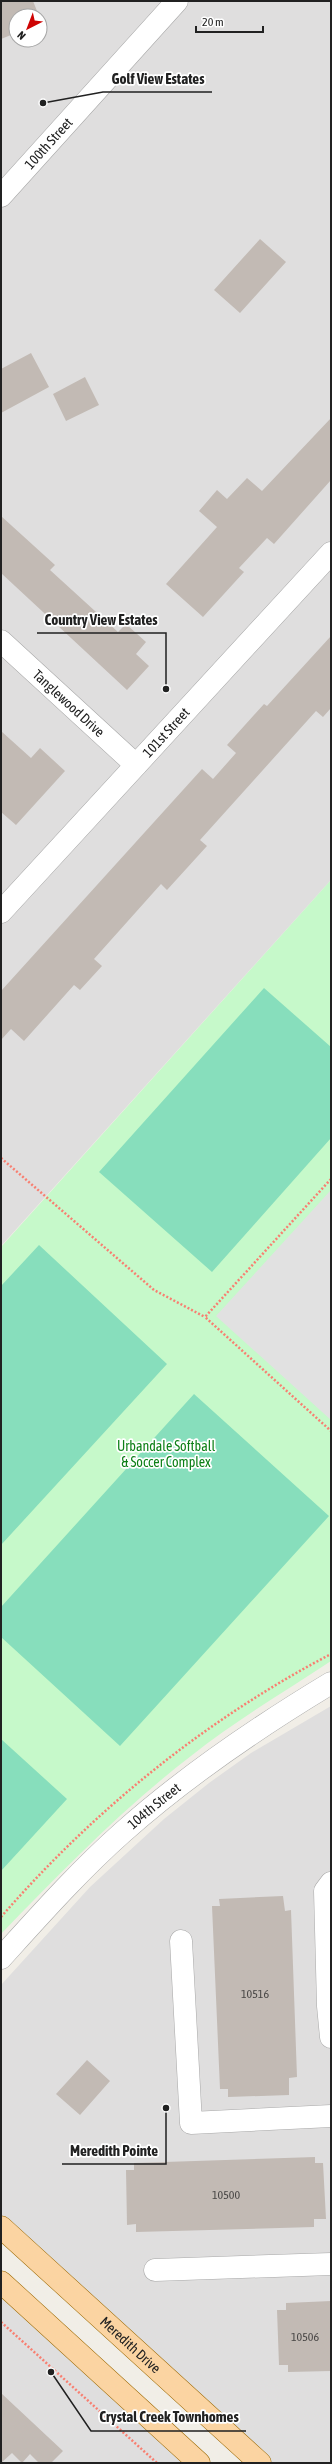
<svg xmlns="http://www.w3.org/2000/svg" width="332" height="2464" viewBox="0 0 332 2464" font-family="'Asap Condensed',sans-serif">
	<rect width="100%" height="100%" fill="#f1eee7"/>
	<path fill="#dfdede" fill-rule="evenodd" d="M1,1H331V880L1,1246ZM16,16H40V40H16Z
		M331,1706V2463H260L1,2231V1985L90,1887L164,1819L209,1783L251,1753Z
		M1,2282L199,2463H1Z"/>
	<path fill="#c6f9ca" d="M331,880V1661C284,1692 235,1721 191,1756C122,1809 61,1872 1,1934V1247Z"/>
	<path fill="#87debc" d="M264,988L331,1047V1138L212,1272L99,1172Z
		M39,1245L167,1364L1,1545V1286Z
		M194,1394L329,1516L120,1746L1,1637V1607Z
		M1,1739L67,1799L1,1871Z"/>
	<path fill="#e1e1e1" d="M331,1190V1420L216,1316Z"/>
	<path fill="#c2bab4" d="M1,1H33L39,16H16V33L1,39Z
		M260,239L286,262L240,313L214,290Z
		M31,353L49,387L1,413V369Z
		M85,377L99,405L66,421L53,394Z
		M331,418V480L274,544L267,538L239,568L244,572L203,617L166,584L217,527L199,511L217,490L227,499L247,478L262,491Z
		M1,516L55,565L50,570L118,632L126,624L146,642L136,654L149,666L127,690L1,573Z
		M331,636V708L323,717L316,711L200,840L207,846L167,890L161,884L94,959L102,966L80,990L74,985L24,1041L11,1029L1,1040V991L202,769L213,779L236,753L227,745L264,704L267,706Z
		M1,731L31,758L40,748L65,771L16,825L1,812Z
		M283,1896L285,1911L291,1910L297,2077L289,2078V2095L228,2097V2089H220L212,1906H220L219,1899Z
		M87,2060L110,2081L80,2115L56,2094Z
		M315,2157V2163H323L326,2219H314V2227L136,2232V2224L127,2225L126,2170H134V2163Z
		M331,2301V2371L288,2372V2365H279L277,2310H286V2303Z
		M1,2393L63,2451L51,2463H39L30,2454L22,2463L12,2453L1,2463Z"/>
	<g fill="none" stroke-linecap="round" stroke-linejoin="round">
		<g stroke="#a8a8a8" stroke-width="23">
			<g id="minor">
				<path id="s1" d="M1,196L177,1"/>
				<path id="s2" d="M1,641L136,765"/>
				<path id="s3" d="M1,912L331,553"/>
				<path d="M331,1883L325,1891L328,2006L331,2037"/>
				<path d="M181,1941L191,2123L331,2116"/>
				<path id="s4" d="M1,1958C40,1915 79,1871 123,1832C187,1775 258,1727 331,1683"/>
				<path d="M155,2270L331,2264"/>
			</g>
		</g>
		<g stroke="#9b6802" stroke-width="23">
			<g id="major">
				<path id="s5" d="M1,2227L260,2463"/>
				<path d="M1,2282L199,2463"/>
			</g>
		</g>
		<path stroke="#f87f71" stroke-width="2.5" stroke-dasharray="2 2" stroke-linecap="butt" d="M1,1158L154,1290L205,1317
			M331,1179L205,1317L331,1431
			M1,1917C94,1810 205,1720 331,1654
			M1,2322L157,2463"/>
		<use href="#minor" stroke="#fff" stroke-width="22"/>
		<use href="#major" stroke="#fbd4a2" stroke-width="22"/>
	</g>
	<g text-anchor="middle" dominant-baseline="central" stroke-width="3.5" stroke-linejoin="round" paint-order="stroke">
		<g font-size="12" fill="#494746">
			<text x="255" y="1994">10516</text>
			<text x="226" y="2195">10500</text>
			<text x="305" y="2337">10506</text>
		</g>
		<g font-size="14" fill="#212121" stroke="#fff">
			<text stroke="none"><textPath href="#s1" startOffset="71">100th Street</textPath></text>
			<text stroke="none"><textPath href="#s2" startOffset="92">Tanglewood Drive</textPath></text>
			<text stroke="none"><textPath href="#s3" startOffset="244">101st Street</textPath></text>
			<text stroke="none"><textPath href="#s4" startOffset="216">104th Street</textPath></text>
			<text stroke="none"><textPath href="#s5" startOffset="175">Meredith Drive</textPath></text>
		</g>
		<g font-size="14" fill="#0d8017" stroke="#fff">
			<text x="166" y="1446">Urbandale Softball<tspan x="166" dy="16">&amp; Soccer Complex</tspan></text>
		</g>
	</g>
	<path fill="none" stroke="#212121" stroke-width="1.5" d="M43 103L103 92H212M166 689L166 633H37M166 2108L166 2164H62M51 2372L91 2431H246"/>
	<g fill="#212121" stroke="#fff" stroke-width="1.5">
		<circle cx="43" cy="103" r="4"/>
		<circle cx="166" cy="689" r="4"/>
		<circle cx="166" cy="2108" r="4"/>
		<circle cx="51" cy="2372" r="4"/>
	</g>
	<g font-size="15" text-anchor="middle" font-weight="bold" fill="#212121" stroke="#fff" stroke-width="3.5" stroke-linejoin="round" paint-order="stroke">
		<text x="158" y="84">Golf View Estates</text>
		<text x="101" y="625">Country View Estates</text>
		<text x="114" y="2156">Meredith Pointe</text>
		<text x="169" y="2422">Crystal Creek Townhomes</text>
	</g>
	<rect width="332" height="2464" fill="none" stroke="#212121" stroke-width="4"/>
	<g transform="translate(28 28) rotate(222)"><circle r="19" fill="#ffffff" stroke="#a6a6a6"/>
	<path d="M0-3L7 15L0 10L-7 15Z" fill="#ce0303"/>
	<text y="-6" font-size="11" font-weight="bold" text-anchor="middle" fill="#212121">N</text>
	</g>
	<path d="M196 26v6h67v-6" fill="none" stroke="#212121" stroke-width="2"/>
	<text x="202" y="26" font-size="12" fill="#212121" stroke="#ffffff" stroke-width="3" paint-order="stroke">20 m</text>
</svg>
